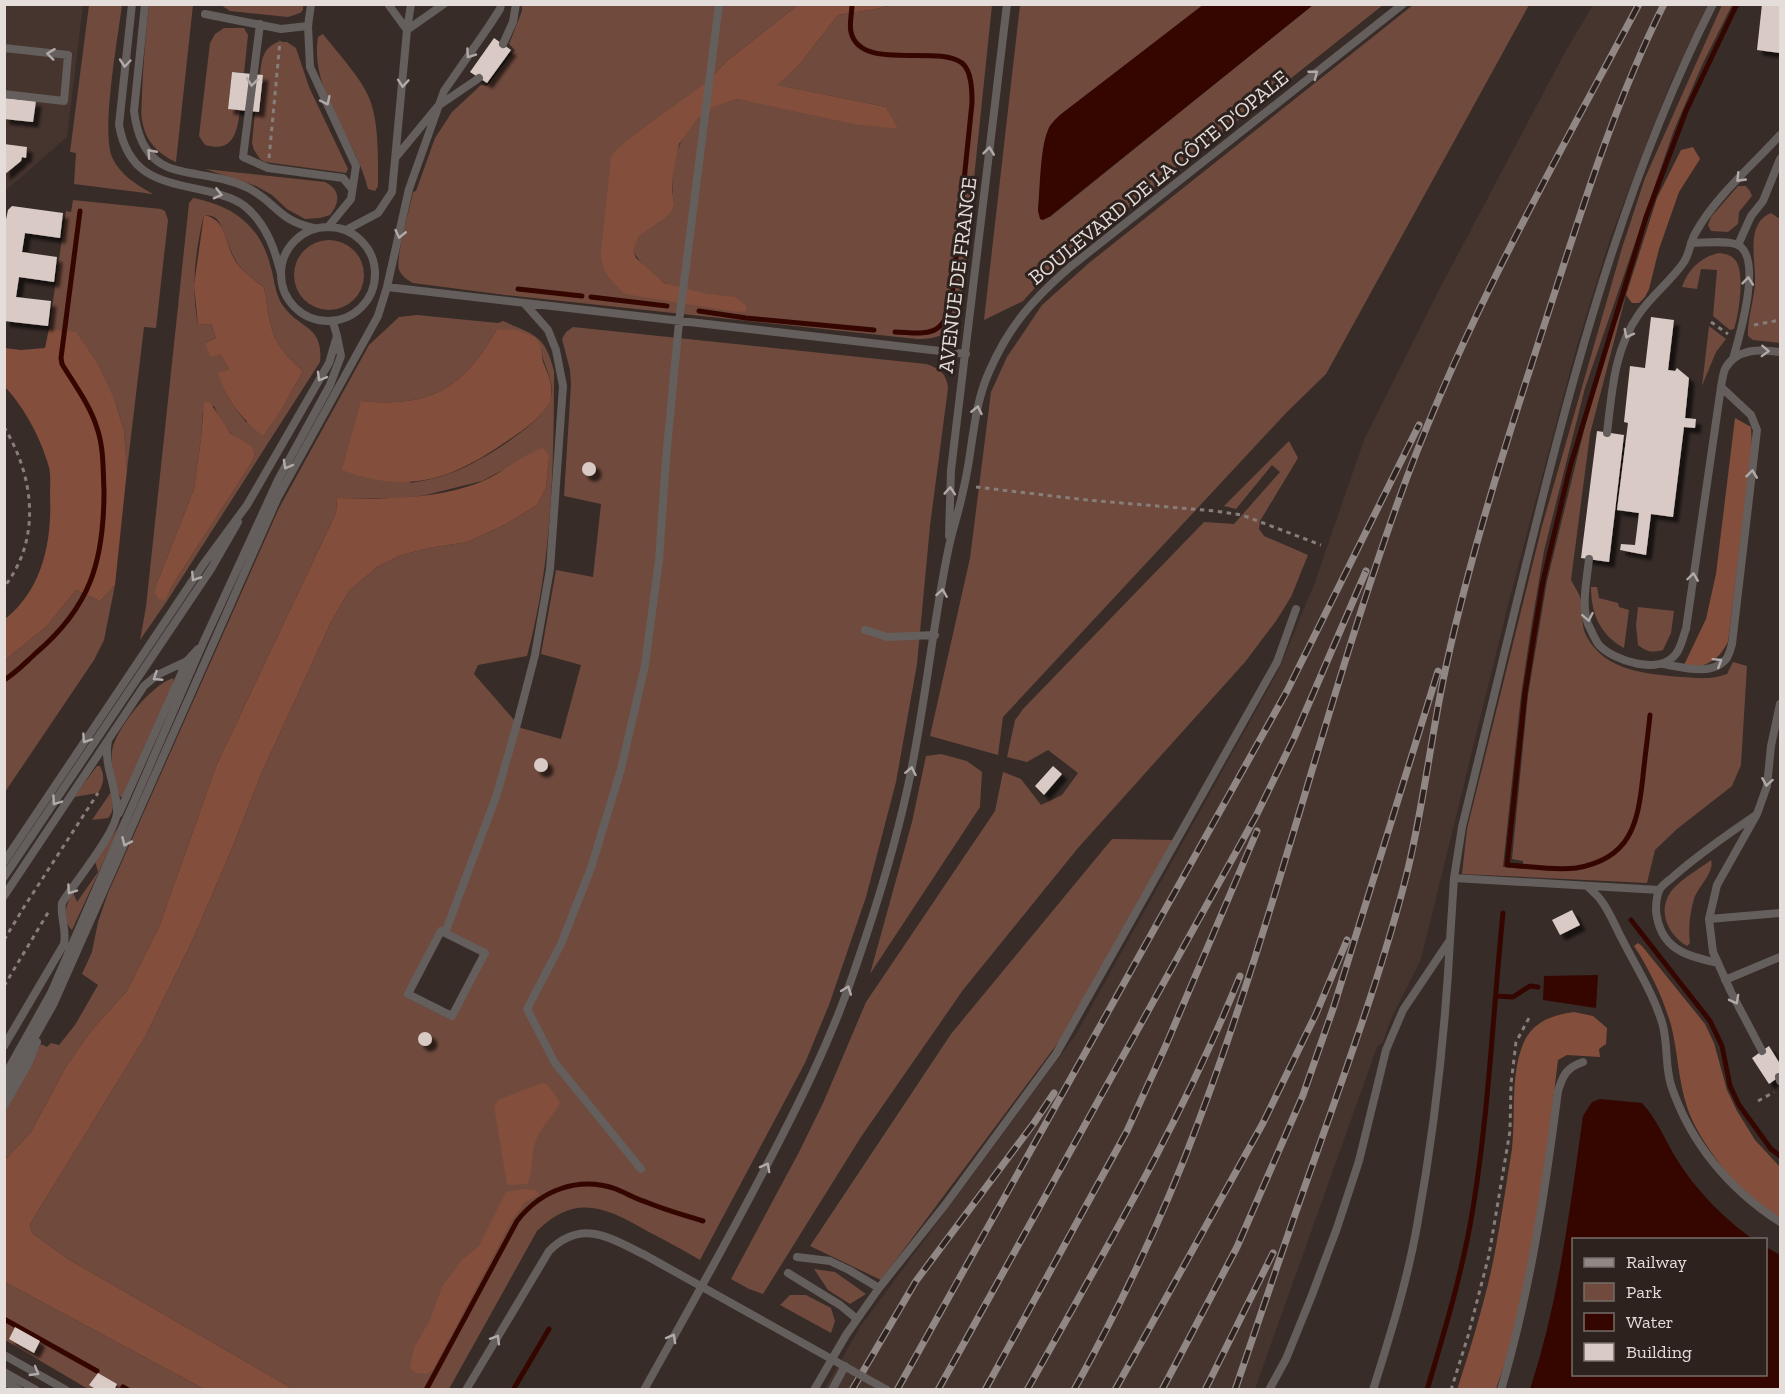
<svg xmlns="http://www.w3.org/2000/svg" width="1785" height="1394" viewBox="0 0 1785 1394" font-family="'Zilla Slab',serif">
	<defs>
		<filter id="shadow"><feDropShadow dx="5.5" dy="5.5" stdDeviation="1.5" flood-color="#0009"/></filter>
	</defs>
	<rect width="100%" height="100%" fill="#372c28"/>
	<path fill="#46342e" d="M5,5H83L67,137L5,191Z
		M1593,5H1709L1671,82L1653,127L1610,239L1576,349L1509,601L1421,959L1390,1021L1383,1042L1377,1047L1255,1389L824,1390L860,1327L1075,1036L1278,671L1315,582L1364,440L1439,290L1564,54Z"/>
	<path fill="#704a3d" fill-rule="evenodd" d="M89,5H122C118,37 101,130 112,157C120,175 137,185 153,194L74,184L76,153L70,152Z
		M149,5H193L176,162C160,155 147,143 143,125C140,115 142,103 142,93C143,63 146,34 149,5Z
		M221,5H303V10L300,13L288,17L230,11Z
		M522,5H798L728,60L707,82L612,281L735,297C715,294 683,292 665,283C653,278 638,261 632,249L639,236L674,204C668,166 678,126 714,106C721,103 730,101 737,99L897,129L886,107L776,85L800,64L838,15L876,9L892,5H992L960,313C953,334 938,339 917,339L505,295L413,283C407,280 402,276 399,270C395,258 410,208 413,192L416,191L435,138L452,112L481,85L487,86L515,50L509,44L522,11Z
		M1020,5H1204L1060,115L1048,131L1042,163L1038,211L1050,217L1313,5H1383L1054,267L1023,301L984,320Z
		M1413,5H1529L1326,374L1287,412L1003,717L998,755L930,736L970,558L991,392L1007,357L1042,305L1089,263Z
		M1722,5H1732L1703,63L1674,130L1585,388L1544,551L1532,622L1521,695L1503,867L1523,869V861L1512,859L1528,695L1547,581L1587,418L1610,341L1626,295L1590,434L1571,580C1574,586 1580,594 1581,601C1584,614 1580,625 1587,637C1605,671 1647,674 1681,677C1699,678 1710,680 1727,674L1733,662L1747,666L1741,765L1732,786L1677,829L1655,850L1647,883L1462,874L1467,829L1542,526L1622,248L1645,178Z
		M224,28H244L248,35L244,73L232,72L228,108L240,110C237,132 234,153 205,145L199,136L210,43L215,34Z
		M323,34C337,52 365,82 371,103C379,126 378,162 378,186L375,191L368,189C356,138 309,92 318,37Z
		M278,42H287L296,48L309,87L348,169L346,173L265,162L260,159L254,150L252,143L255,112H260L263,75H260C262,59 262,49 278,42Z
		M205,169L325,182C341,190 340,202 330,215L320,218L305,219L287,209L272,195L256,186Z
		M1738,186H1746L1750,191L1752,196L1739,212L1738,224L1728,232L1711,231L1708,225L1711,217Z
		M193,198C234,206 261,226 271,268C275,281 275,296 284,307C300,329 324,326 320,362L167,601L140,640L146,607L189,203ZM204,215C207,216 211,215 214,217C224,222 229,253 238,264C245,274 254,280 264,287C272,330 268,340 303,371L284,405L273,418L246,422C234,407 223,392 219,373L229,369L220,354L205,343L216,338L211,324L198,325C191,288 195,251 204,215ZM214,406C218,416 223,427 232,434C240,441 250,444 255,453L252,462L172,586L166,600L157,583L194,489L201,438L203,411Z
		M73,200L161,209L165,211L168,220L156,328L144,327L127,470L124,431L115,401L76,333L49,329L66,211L71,212Z
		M1771,213L1780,219V343L1753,340L1748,336V330C1749,314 1754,299 1755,283C1756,261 1745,223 1771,213Z
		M294 275a35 35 0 1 1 70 0a35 35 0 1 1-70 0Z
		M1719,253C1726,254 1732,255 1736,261C1745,274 1739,314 1734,329L1730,330L1713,316L1717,270L1701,269L1697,289L1682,287C1688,269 1701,257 1719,253Z
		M417,315L498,323L503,321C535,335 545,335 554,371C554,466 552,564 527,656L478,665L474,674L521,728L561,739L581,665L541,654L556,570L593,577L601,504L564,496L571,384L570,370L562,339L566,332L573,327L926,364C939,368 947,374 948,388L930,526L917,664L896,782L866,897L829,1005L805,1063L700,1260C683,1250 665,1240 647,1231C606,1207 575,1193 537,1231L449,1389H293L68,1259L32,1233L30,1224L145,1037L193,939L233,846L261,774L331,622L349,591L377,567L401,555L429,548L467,542L506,524L537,505L546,488L549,457L505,469L482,481L426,495L406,498H337L336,513L217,764L159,927L127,991L91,1031L67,1065L31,1132L5,1160V1111L41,1044L47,1047L51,1043L59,1045L75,1025L98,985L82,974L92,952L98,922L108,893L279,508L369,345L399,317ZM497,329L541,349C543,366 555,381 551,398C545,423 479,462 456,471C442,477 427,480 411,483L361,401C430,408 463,389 497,329ZM440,931L484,953L452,1016L408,994Z
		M1709,326L1726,339L1716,352L1702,386Z
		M1289,441L1298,458L1260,521L1259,529L1264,536L1308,555L1291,597L1276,621L1245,662L1078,848L963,990L861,1137L763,1294L749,1289L731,1279L799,1152L824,1101L866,1002L995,811L1003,772L1021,779L1041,805L1062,795L1078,773L1048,750L1027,762L1007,757L1015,720L1023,709L1204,522L1234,524L1280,472L1272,465L1236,509L1224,506Z
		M115,585L104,640L94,660L5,792V660L47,626L76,590L100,601Z
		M1591,587H1597L1599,598L1618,603L1619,607L1629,610L1624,648C1600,635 1591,613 1591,587Z
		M1638,607L1674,611L1671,633L1663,650C1652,653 1647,652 1638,645L1636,625Z
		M173,678L174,682L123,796L120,797C116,784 110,765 112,751C116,728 151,685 173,678Z
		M941,754L967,761L982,772L980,807L870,974L912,822L926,756Z
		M97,766H100C105,775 104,784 98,793L74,797Z
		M137,787V789L72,930C61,919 66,904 73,892L77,902L98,872L95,861L117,829Z
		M111,792C113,801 115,811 108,818L92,820Z
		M1112,839L1174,840L1060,1040L881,1280L810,1246L951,1034Z
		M1711,860C1715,872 1698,887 1694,899C1690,913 1688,928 1690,943L1687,946C1667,934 1656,909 1673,889C1683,878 1699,869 1711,860Z
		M814,1269L835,1272L866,1294L850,1304L828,1290Z
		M5,1282L204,1389H88L5,1340Z
		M790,1295H806L831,1308L835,1321L831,1333L780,1305Z"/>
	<path fill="#844e3c" d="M798,5H892L876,9L838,15L800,64L777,85L886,107L898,129L854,124L737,99L715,106L697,119L679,144L673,173L672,189L674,204L670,214L639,236L633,250L636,258L664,283L703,293L735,297L746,305V311L737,312L625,294C611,280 602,273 601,253L611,157L617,149L637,133L707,82L728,60Z
		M1693,147L1700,159L1679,192L1659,249L1649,289L1645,297L1639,303H1632L1626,295L1657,198L1681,150Z
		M204,215C228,220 224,243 236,262C243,272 253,279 264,287C272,330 268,340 303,371L284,405L263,436C241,418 226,400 218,373L229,369L220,354L211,357L205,343L216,338L211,324L198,325L194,285Z
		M49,329L76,332L97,363L115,401L124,431L127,470L115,585L100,601L76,590L47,626L5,660V619C43,589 52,541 50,495C50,486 51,476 49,467C41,439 25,408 5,387V348L21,350L45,348Z
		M497,329L517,330L535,337C537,340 540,345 541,349C542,353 542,358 543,362C548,374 553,384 551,398C549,411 524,430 513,437C455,478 412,496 342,470L361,401C430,408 463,389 497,329Z
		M209,401L230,433L251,446L255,453L252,462L172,586L166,600L159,599L155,594L157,583L194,489L201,438L204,403Z
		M1735,418L1751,427L1752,449L1728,642C1718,660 1712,663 1691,669L1684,665L1706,619L1716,574Z
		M543,448L549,457L546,488L537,505L506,524L467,542L429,548L401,555L377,567L349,591L331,622L261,774L233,846L193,939L145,1037L30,1224L32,1233L68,1259L293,1389H204L5,1282V1160L31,1132L67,1065L91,1031L127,991L159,927L217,764L336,513L337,498C385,499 437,500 483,481C504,472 521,455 543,448Z
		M1638,943L1642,946L1705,1024L1714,1043L1727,1090L1737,1111L1755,1140L1780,1167V1218C1769,1210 1756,1203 1747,1194C1725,1174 1696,1135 1687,1107C1678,1080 1678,1052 1671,1025C1663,998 1650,970 1634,946Z
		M1574,1012L1593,1016L1607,1028L1606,1044L1599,1049L1600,1057L1567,1055L1558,1060L1541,1200L1516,1330L1496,1389L1457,1390C1471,1346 1485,1302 1494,1257C1501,1221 1506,1185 1512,1149C1516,1115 1510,1077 1523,1044C1532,1022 1552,1015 1574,1012Z
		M541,1083L547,1084L560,1102C553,1118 538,1128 534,1147C531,1159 533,1174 527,1184L512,1185L507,1184L494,1106L498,1100Z
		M522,1189L536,1190L539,1195L525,1202L512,1220L433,1370L427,1374L416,1373L410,1368L414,1348L430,1320L442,1287L462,1260L479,1246L506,1192Z"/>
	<path fill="#350600" d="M1204,4L1313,5L1049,217L1043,220L1040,219L1038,211C1040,190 1040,148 1048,130C1050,124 1055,120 1060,115Z
		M1598,975L1596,1008L1543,1000L1544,976Z
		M1600,1099L1642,1103C1657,1119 1665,1140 1676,1158C1695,1189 1724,1219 1753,1239L1574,1240V1374H1766V1247L1780,1255V1389H1530C1559,1301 1570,1208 1583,1116L1592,1102Z"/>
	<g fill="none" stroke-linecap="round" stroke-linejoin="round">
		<path stroke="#350600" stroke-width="5" d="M852,4C852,13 849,24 851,32C860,72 937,44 962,63C972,71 972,92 972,103L951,306C941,339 923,333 895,332
			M518,289L582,296
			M591,297L667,306
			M699,311L746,318L874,330
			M4,680C16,673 26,662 36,653C90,607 104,562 104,491C103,471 104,448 97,428C90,405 74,384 62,364L61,358L80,211
			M1650,715C1648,735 1645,756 1643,776C1638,823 1631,859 1576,868C1554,871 1529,866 1507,865L1525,693L1534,635L1543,581L1570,467L1646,217L1686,111L1737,4
			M1631,920L1710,1021L1722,1046L1730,1086L1739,1105L1771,1149L1780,1156
			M1496,996L1513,997L1530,986L1538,987
			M4,1319L97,1371
			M123,1387L128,1390
			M426,1390L517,1221C541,1190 578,1176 616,1189C626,1193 636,1199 646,1202C665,1210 684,1215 703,1221
			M513,1390L549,1329
			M1427,1390C1445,1330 1463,1270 1473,1208C1489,1110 1493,1011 1503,913"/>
	</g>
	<path fill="#d9cac5" filter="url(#shadow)" d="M1762,4H1780V53L1757,50Z
		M494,38L511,50L487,83L470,72Z
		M232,72L263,75L259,112L228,109Z
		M4,98L36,101L33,122L4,119Z
		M4,144L27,147L26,158L22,157L21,161L4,175Z
		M12,206L63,213L60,238L25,233L22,252L57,257L54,282L19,277L16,297L51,301L48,326L4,321V229L8,210Z
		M1651,317L1674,320L1668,370L1675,371L1677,368L1689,378L1685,418L1696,419L1695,428L1684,427L1673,517L1651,514L1646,555L1620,550L1621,544L1635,545L1639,513L1617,510L1628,423L1624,422L1630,366L1645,368Z
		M1597,431L1624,435L1609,562L1581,558Z
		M582 469a7 7 0 1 1 14 0a7 7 0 1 1-14 0Z
		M534 765a7 7 0 1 1 14 0a7 7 0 1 1-14 0Z
		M1053,766L1062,774L1044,795L1035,786Z
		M1572,910L1580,925L1560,935L1552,920Z
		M418 1039a7 7 0 1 1 14 0a7 7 0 1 1-14 0Z
		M1769,1046L1780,1064V1076L1769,1084L1752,1058Z
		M15,1327L40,1341L34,1353L9,1339Z
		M98,1373L117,1384L114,1390H97L89,1385Z"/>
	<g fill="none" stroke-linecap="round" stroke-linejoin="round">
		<path stroke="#877e7a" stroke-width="3" stroke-dasharray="4.5 4.5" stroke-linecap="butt" d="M269,158L280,41
			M1711,322L1728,334
			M1754,325L1780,320
			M4,427C34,476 42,539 4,587
			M976,487L1087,500L1215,511L1242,515L1321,545
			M4,940L24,907L98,793
			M4,986L49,911
			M1758,1101L1774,1092
			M1451,1390L1468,1336L1489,1255L1510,1131L1511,1084L1516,1042L1529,1018"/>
		<path stroke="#645e5c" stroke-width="8" d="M132,4L119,125C129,180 164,181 211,192C224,196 238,199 248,209C267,226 275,250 281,274
			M145,4L134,111C144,190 197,163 248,188C275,201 278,221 314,228
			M311,4L308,26L310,67L356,166L351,199L328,227
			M388,4L407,30
			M205,14L281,29L308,26
			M260,24L243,157L268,168L343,178L352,189
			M407,30L444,4
			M503,44L513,22L516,4
			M4,48L68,55L64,101L4,94
			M396,157L438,106L479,78
			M281 274a47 47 0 1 1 94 0a47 47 0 1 1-94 0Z
			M346,230L378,213L392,192L407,30L411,4
			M1691,243C1703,243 1728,240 1738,245C1763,258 1739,338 1733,359
			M1738,245L1751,216L1763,201L1780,159
			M387,287L966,354
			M1607,433C1612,392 1614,349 1639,314C1652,295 1671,281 1684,262C1690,253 1690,241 1696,232C1716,196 1753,165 1780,135
			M949,536L951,470L1007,4
			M1589,559C1587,579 1581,605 1588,624C1591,630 1595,640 1599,645C1614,661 1659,675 1675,655C1681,649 1683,636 1686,629L1721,387C1722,381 1723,374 1725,369C1736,348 1761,349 1780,352
			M865,630L887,637L935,635
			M1663,664C1682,667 1712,677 1727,658C1729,654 1731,648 1732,644L1757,430L1751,415L1721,387
			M119,813L187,661
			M4,862L205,562L247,505L329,363L337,336L333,322
			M4,877L211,569L238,522
			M1454,878L1659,890
			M1587,886C1591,890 1596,894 1600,899C1609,910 1615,926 1622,939C1636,967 1655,996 1663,1026C1668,1046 1665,1066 1671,1085C1690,1143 1730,1190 1780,1222
			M4,896L144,686L157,675L187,661L198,649
			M1709,919L1780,913
			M441,931L485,953L452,1016L408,994Z
			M445,933L496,797L517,724L535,655L550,569L563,386L556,350L548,330L525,304
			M1450,940L1454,878L1462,827C1481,749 1500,671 1519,593C1568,392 1619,190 1713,4
			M1718,963C1686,956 1660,949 1656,911C1656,905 1656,895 1660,889C1663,884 1670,880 1674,876C1699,854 1728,834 1756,815
			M1725,980L1780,957
			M4,1046L64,944C67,930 60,917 62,903C74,883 118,831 117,811C117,787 103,765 108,741
			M1762,1051L1731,992L1713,952L1709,919L1717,885L1757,814L1767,786L1771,746L1780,704
			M4,1077L51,993L203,643L278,480L330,385L341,356L337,336
			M1779,1077L1780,1081
			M4,1092L54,1003L278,497L378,316L387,287L409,189L444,91L489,26L500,9L501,4
			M4,1106L28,1064L37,1042
			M641,1169L555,1063L527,1009L561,944L591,868L621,769L645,665L659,560L666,459L679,322L719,4
			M797,1257L830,1261L849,1270L879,1288L846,1335L814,1390
			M788,1273L840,1305L857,1319
			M879,1288L945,1205L1056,1054L1277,662L1296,609
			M4,1355L66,1390
			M4,1372L36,1390
			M4,1381L19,1390
			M466,1390L549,1251C582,1218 610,1238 645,1255
			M644,1390C683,1320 722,1251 759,1180C796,1110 832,1039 857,963C877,905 895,846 908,786C925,708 932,629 948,551C952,531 959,511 963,491C973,452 972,410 989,372C1009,326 1033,299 1070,267L1403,4
			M832,1390L845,1366
			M1269,1390L1286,1359L1312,1295L1337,1228L1359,1161L1386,1050L1403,1010L1450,940C1445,1035 1434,1132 1417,1226C1407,1282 1390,1336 1373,1390
			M1501,1390C1530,1292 1545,1192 1558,1091C1563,1075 1566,1068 1583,1062"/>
		<g stroke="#918885" stroke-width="7">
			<path id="rail" d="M852,1390L916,1281L1034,1123L1054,1093
				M897,1390L1287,691L1419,425
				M938,1390L1256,816L1294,738L1366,571
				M985,1390L1127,1131L1166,1045L1257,831
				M1027,1390C1103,1254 1182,1120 1240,976
				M1074,1390C1122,1303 1164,1215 1198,1123C1275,919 1325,705 1399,499C1461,326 1553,166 1639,4
				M1115,1390L1263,1123L1316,1014L1347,940
				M1162,1390L1237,1247L1303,1095L1334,1006L1438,671
				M1205,1390L1273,1253
				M1235,1390C1262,1311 1288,1233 1316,1155C1348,1063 1382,971 1406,877C1424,806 1431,733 1447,662C1474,539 1514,418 1553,298C1585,199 1617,98 1664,4"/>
		</g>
		<use href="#rail" stroke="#2d221e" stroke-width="4.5" stroke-dasharray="14" stroke-linecap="butt"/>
		<path stroke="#645e5c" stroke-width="8" d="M645,1255L887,1390"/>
	</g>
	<defs><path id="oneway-chevron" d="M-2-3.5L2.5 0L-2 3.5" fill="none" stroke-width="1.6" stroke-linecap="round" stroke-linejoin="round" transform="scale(1.5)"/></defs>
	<g stroke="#b1aaa8">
		<use href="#oneway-chevron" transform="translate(51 54) rotate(-173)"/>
		<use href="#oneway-chevron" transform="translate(470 54) rotate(125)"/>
		<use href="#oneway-chevron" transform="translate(125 63) rotate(95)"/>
		<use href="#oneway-chevron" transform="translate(1314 74) rotate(-38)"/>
		<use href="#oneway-chevron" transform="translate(252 82) rotate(97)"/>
		<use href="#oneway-chevron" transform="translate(403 83) rotate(94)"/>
		<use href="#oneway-chevron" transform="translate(326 101) rotate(65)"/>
		<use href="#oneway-chevron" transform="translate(989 151) rotate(-83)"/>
		<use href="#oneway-chevron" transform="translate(151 153) rotate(-132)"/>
		<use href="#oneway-chevron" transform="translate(1740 178) rotate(134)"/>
		<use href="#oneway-chevron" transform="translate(218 194) rotate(14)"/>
		<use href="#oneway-chevron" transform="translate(400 234) rotate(103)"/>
		<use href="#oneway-chevron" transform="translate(1748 281) rotate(-84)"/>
		<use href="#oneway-chevron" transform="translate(1628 334) rotate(117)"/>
		<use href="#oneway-chevron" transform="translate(1765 351) rotate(2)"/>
		<use href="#oneway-chevron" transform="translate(321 377) rotate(120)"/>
		<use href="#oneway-chevron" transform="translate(977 410) rotate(-78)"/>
		<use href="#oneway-chevron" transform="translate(287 465) rotate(119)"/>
		<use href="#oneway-chevron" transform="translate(1752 474) rotate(-83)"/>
		<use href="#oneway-chevron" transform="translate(950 491) rotate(-86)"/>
		<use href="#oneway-chevron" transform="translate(195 577) rotate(123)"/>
		<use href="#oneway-chevron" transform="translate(1693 577) rotate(-82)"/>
		<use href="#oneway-chevron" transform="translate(942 593) rotate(-81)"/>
		<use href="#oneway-chevron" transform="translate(1588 617) rotate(79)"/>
		<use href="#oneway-chevron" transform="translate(1718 662) rotate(-32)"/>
		<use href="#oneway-chevron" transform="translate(157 677) rotate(147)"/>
		<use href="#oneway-chevron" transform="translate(86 739) rotate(124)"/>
		<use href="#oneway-chevron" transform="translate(911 771) rotate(-79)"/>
		<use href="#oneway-chevron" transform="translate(1767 782) rotate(100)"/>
		<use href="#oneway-chevron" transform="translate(56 801) rotate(125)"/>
		<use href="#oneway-chevron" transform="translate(126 842) rotate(114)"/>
		<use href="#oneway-chevron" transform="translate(71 890) rotate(125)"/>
		<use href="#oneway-chevron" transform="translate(847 990) rotate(-70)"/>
		<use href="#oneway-chevron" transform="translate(1735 1000) rotate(62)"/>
		<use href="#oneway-chevron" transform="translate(766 1167) rotate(-62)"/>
		<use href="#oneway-chevron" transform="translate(672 1338) rotate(-61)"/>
		<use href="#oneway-chevron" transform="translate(496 1339) rotate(-59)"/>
		<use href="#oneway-chevron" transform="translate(35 1372) rotate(30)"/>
	</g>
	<g text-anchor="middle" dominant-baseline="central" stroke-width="6" stroke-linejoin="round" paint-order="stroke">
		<g font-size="21" fill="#e4ddda" stroke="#2d221e">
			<text transform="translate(1158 177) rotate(-39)">BOULEVARD DE LA CÔTE D'OPALE</text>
			<text transform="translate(957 275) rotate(-83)">AVENUE DE FRANCE</text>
		</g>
	</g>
	<rect width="1785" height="1394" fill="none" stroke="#e4ddda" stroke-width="12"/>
	<rect x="1572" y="1238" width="195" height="138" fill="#2d221e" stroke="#766d69" stroke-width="1.5"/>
	<rect x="1584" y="1258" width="30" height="9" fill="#918885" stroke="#766d69" stroke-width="1.5"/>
	<text x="1626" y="1268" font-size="18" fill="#e4ddda">Railway</text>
	<rect x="1584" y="1283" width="30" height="18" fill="#704a3d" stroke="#766d69" stroke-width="1.5"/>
	<text x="1626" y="1298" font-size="18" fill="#e4ddda">Park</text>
	<rect x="1584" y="1313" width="30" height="18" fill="#350600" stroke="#766d69" stroke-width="1.5"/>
	<text x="1626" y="1328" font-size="18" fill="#e4ddda">Water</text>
	<rect x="1584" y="1343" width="30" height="18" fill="#d9cac5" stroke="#766d69" stroke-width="1.5"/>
	<text x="1626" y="1358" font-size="18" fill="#e4ddda">Building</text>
</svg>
